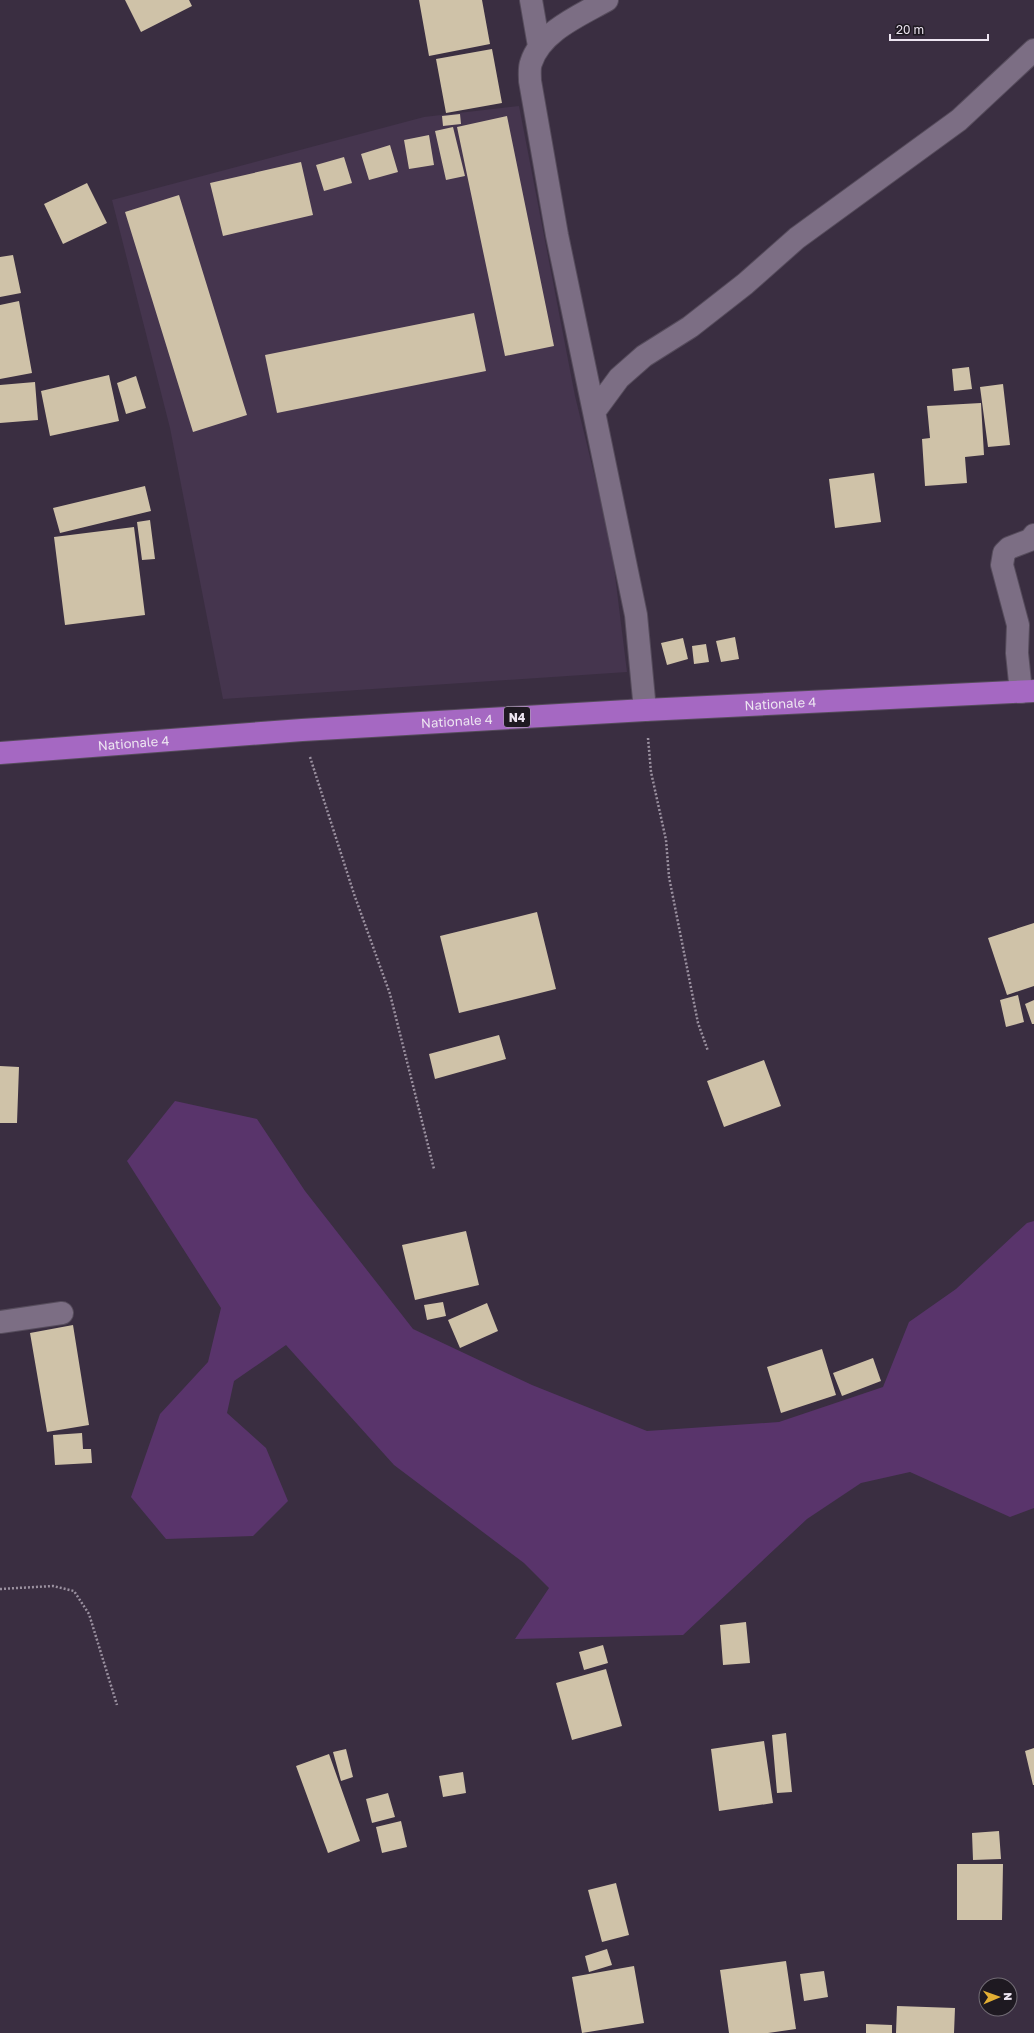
<svg xmlns="http://www.w3.org/2000/svg" width="1034" height="2033" viewBox="0 0 1034 2033" font-family="'Golos Text',sans-serif">
	<rect width="100%" height="100%" fill="#3a2e41"/>
	<path fill="#45354e" d="M519,106L575,396L611,543L627,672L223,699L170,428L112,200L424,117Z"/>
	<path fill="#59346b" d="M175,1101L257,1119L305,1191L413,1329L532,1385L647,1431L779,1422L883,1387L909,1322L956,1289L1027,1223L1034,1221V1508L1010,1517L910,1472L861,1483L807,1519L683,1635L515,1639L549,1588L524,1563L394,1465L286,1345L234,1381L227,1413L266,1448L288,1501L253,1536L166,1539L131,1497L160,1414L208,1362L221,1308L127,1161Z"/>
	<path fill="#cfc2a8" d="M125,0H189L192,6L141,32Z
		M419,0H482L490,44L429,56Z
		M492,49L502,103L446,113L436,59Z
		M460,114L461,124L443,126L442,116Z
		M507,116L554,346L505,356L457,127Z
		M453,127L465,176L446,180L435,131Z
		M429,135L434,165L409,169L404,140Z
		M390,145L398,172L369,180L361,154Z
		M344,157L352,183L324,191L316,165Z
		M301,162L313,215L223,236L210,183Z
		M87,183L107,223L63,244L44,204Z
		M179,195L247,415L193,432L125,212Z
		M13,255L21,293L0,297V257Z
		M19,301L32,373L0,379V305Z
		M474,313L486,371L277,413L265,355Z
		M969,367L972,389L954,391L952,369Z
		M109,375L119,421L50,436L41,391Z
		M136,376L146,408L126,414L117,383Z
		M35,382L38,420L0,423V385Z
		M1003,384L1010,445L988,447L980,387Z
		M981,403L984,455L965,457L967,483L925,486L922,439L930,438L927,406Z
		M874,473L881,522L835,528L829,479Z
		M145,486L151,511L60,533L53,508Z
		M150,520L155,559L142,560L137,522Z
		M134,527L145,615L65,625L54,537Z
		M735,637L739,659L721,662L716,641Z
		M683,638L688,659L667,665L661,643Z
		M706,644L709,662L694,664L692,646Z
		M537,912L556,989L459,1013L440,936Z
		M1034,923V986L1007,995L988,938Z
		M1018,995L1024,1022L1006,1027L1000,1000Z
		M1034,1000V1024H1032L1025,1004Z
		M499,1035L506,1059L435,1079L429,1054Z
		M764,1060L781,1106L724,1127L707,1081Z
		M0,1066L19,1067L17,1123H0Z
		M466,1231L479,1285L415,1300L402,1245Z
		M443,1302L446,1316L427,1320L424,1305Z
		M487,1303L498,1331L460,1348L448,1320Z
		M73,1325L89,1425L47,1432L30,1333Z
		M822,1349L836,1395L781,1413L767,1367Z
		M873,1358L881,1381L842,1396L833,1373Z
		M82,1433L83,1449H91L92,1463L55,1465L53,1435Z
		M746,1622L750,1663L723,1665L720,1625Z
		M603,1645L608,1663L584,1670L579,1652Z
		M606,1669L622,1726L572,1740L556,1683Z
		M786,1733L792,1792L777,1793L772,1735Z
		M764,1741L773,1803L719,1811L711,1749Z
		M1034,1748V1785H1033L1025,1751Z
		M346,1749L353,1777L341,1781L333,1752Z
		M329,1754L360,1841L328,1853L296,1766Z
		M463,1772L466,1793L443,1797L439,1776Z
		M388,1793L395,1817L372,1823L366,1799Z
		M401,1821L407,1847L382,1853L376,1827Z
		M999,1831L1001,1859L973,1860L972,1833Z
		M957,1864H1003L1002,1920H957Z
		M616,1883L629,1935L602,1942L588,1890Z
		M607,1949L612,1965L589,1972L585,1956Z
		M786,1961L796,2029L768,2033H729L720,1970Z
		M634,1966L644,2023L582,2033L572,1977Z
		M824,1971L828,1997L804,2001L800,1974Z
		M897,2006L955,2008L954,2033H896Z
		M866,2024L892,2025V2033H866Z"/>
	<g fill="none" stroke-linecap="round" stroke-linejoin="round">
		<g stroke="#564c5c" stroke-width="24">
			<path id="minor" d="M531,0L539,46
				M594,412L557,235L530,81C530,76 529,68 531,63C541,31 581,15 607,0
				M1021,692L1017,653L1018,625L1002,565L1004,553L1009,548L1030,540L1034,535
				M645,710L636,615L594,412L619,378L644,356L690,327L745,284L797,238L959,120L1034,50
				M0,1322L62,1313"/>
		</g>
		<g stroke="#564c5c" stroke-width="24">
			<g id="trunk">
				<path id="s1" d="M0,753L302,730L645,710L1034,691"/>
			</g>
		</g>
		<path stroke="#9b91a0" stroke-width="2.5" stroke-dasharray="2 2" stroke-linecap="butt" d="M648,738L651,772L666,840L669,877L698,1023L708,1051
			M310,757L354,894L390,994L434,1169
			M0,1589L53,1586L74,1591L89,1614L117,1705"/>
		<use href="#minor" stroke="#7c6e84" stroke-width="22"/>
		<use href="#trunk" stroke="#a568c2" stroke-width="22"/>
	</g>
	<g text-anchor="middle" dominant-baseline="central" stroke-width="4" stroke-linejoin="round" paint-order="stroke">
		<rect fill="#1e1921" stroke="#afa8b3" stroke-width="1" x="504" y="707" width="26" height="20" rx="3"/>
		<g font-size="12" font-weight="bold" fill="#ede5f1">
			<text x="517" y="717">N4</text>
		</g>
		<g font-size="13" fill="#ede5f1" stroke="#1e1921">
			<text stroke="none"><textPath href="#s1" startOffset="782">Nationale 4</textPath></text>
			<text stroke="none"><textPath href="#s1" startOffset="458">Nationale 4</textPath></text>
			<text stroke="none"><textPath href="#s1" startOffset="134">Nationale 4</textPath></text>
		</g>
	</g>
	<g transform="translate(998 1997) rotate(88)"><circle r="19" fill="#1e1921" stroke="#716b74"/>
	<path d="M0-3L7 15L0 10L-7 15Z" fill="#e2ae34"/>
	<text y="-6" font-size="11" font-weight="bold" text-anchor="middle" fill="#ede5f1">N</text>
	</g>
	<path d="M890 34v6h98v-6" fill="none" stroke="#ede5f1" stroke-width="2"/>
	<text x="896" y="34" font-size="12" fill="#ede5f1" stroke="#1e1921" stroke-width="3" paint-order="stroke">20 m</text>
</svg>
